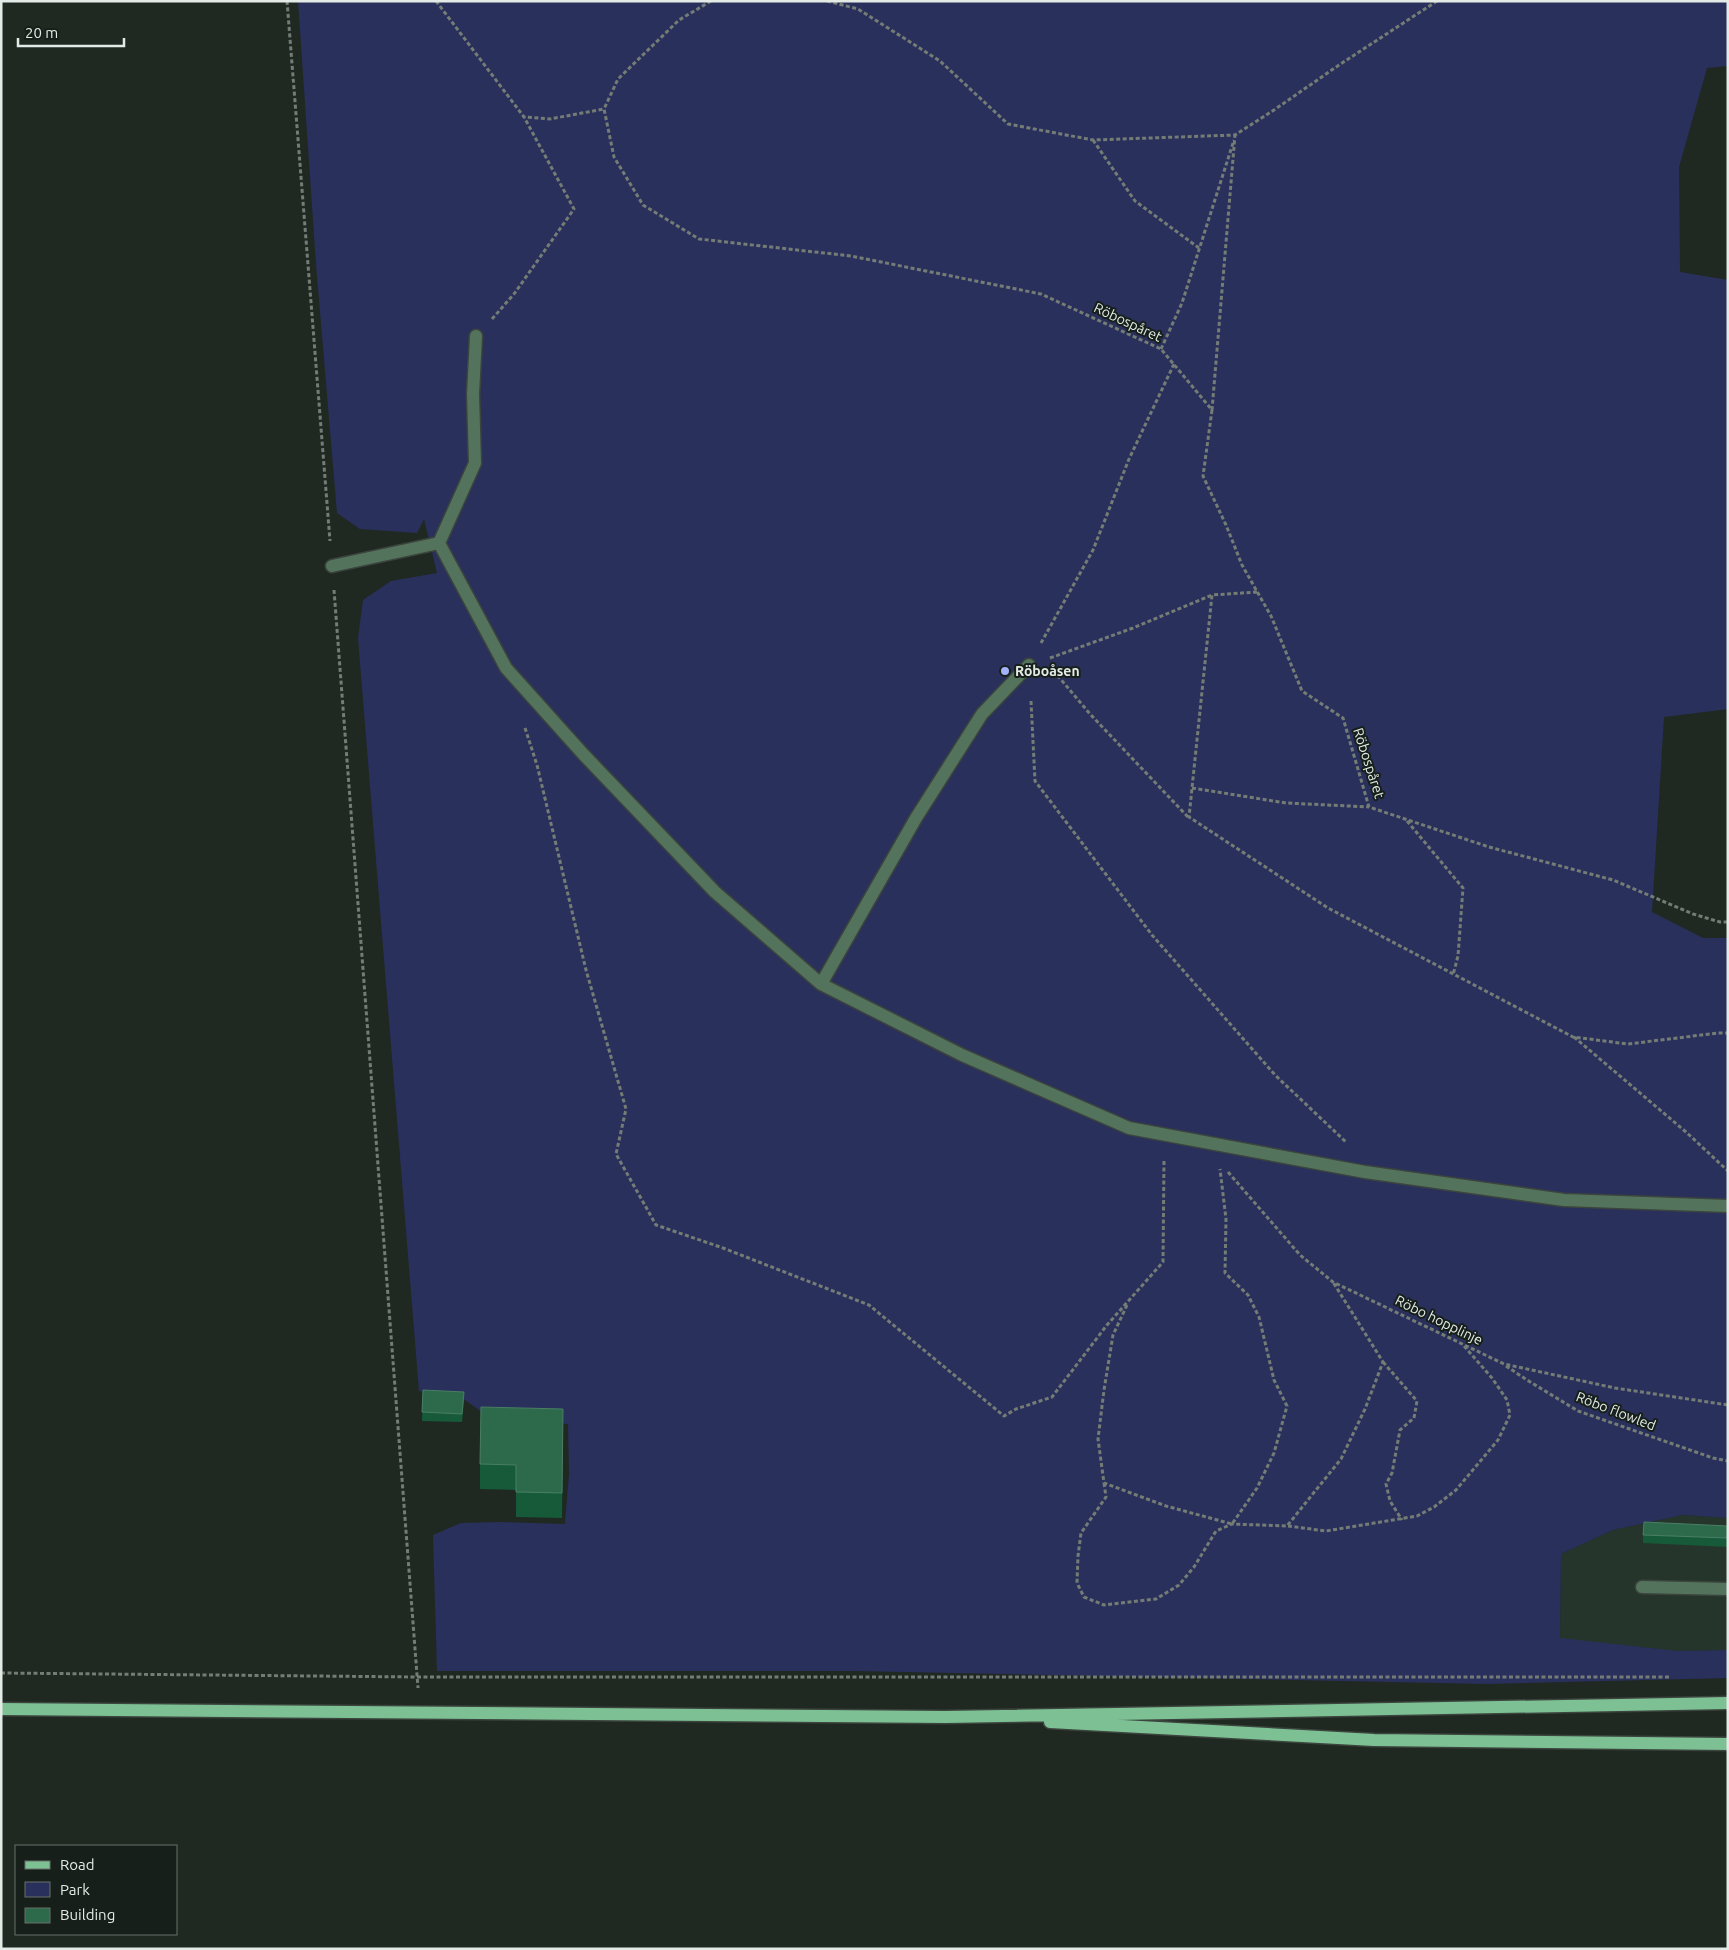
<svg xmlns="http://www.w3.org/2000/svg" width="1729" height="1950" viewBox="0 0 1729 1950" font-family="Ubuntu,sans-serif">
	<rect width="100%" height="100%" fill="#1f2922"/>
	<path fill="#25352b" d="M1683,1515L1728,1518V1650L1678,1651L1560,1639L1561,1554L1613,1530Z"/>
	<path fill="#2a305c" d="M298,1H1728V66L1707,68L1679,167L1680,272L1728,280V709L1664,717L1652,912L1703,938H1728V1518L1683,1515L1613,1530L1561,1554L1560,1638L1678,1651L1728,1650V1678L1488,1684L855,1671H437L433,1535L461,1523L500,1522L565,1524L569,1474L568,1424L492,1419L462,1398L419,1391L358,638L363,600L391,581L437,573L424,519L417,533L360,529L337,513L316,264Z"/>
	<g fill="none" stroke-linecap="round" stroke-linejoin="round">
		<g stroke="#3b443d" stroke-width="15">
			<path id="minor" d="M439,543L506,668L584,755L715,892L821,984L962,1055L1129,1128L1365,1172L1564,1200L1728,1206
				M332,566L439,543L475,463L473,394L476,336
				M821,984L916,818L982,714L1029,665
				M1642,1587L1728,1589"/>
		</g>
		<g stroke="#3b443d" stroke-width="15">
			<path id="major" d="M1,1709L945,1717L1728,1703
				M1050,1722L1374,1740L1728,1744"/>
		</g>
		<path stroke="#747c76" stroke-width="3" stroke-dasharray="4 2.5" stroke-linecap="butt" d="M287,1L330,541
			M436,1L524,117L550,119L604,109
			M711,1L679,20L618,79L604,109L614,157L643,205L699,239L851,256L1041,294L1161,349L1212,410L1203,476L1226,525L1242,565L1271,616L1302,691L1343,718L1369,807L1489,847L1613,880L1693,914L1720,922H1728
			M827,1L858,9L940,61L1008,124L1093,140L1235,135L1274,110L1339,65L1437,1
			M1093,140L1135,201L1199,248
			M492,319L514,294L574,209L524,117
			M1161,349L1182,303L1234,140
			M1212,410L1235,135
			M334,590L418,1688
			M1257,592L1212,595L1189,817L1328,908L1573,1037L1628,1044L1718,1033H1728
			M1041,643L1093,550L1129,459L1174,364
			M1050,658L1133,628L1212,595
			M1051,674L1058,676L1090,714L1188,817
			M1031,701L1035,781L1152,935L1275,1075L1347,1143
			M525,728L537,765L586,970L626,1109L616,1154L656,1225L723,1248L869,1305L1004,1416L1016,1409L1052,1397L1107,1325L1163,1262L1164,1159
			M1192,788L1286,803L1369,807
			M1407,821L1463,888L1458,956L1453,975
			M1574,1037L1686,1132L1728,1171
			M1228,1172L1300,1255L1333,1282L1504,1364L1615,1388L1728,1405
			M1127,1305L1113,1335L1104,1390L1098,1439L1104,1483L1166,1506L1232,1524L1257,1488L1274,1453L1287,1406L1274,1380L1259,1317L1248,1295L1225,1273L1226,1219L1220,1169
			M1383,1362L1417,1401L1414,1418L1400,1430L1392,1473L1386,1484L1390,1501L1402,1520
			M1506,1366L1527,1380L1578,1411L1713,1458L1728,1461
			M1104,1483L1106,1497L1081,1533L1078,1556L1077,1583L1084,1597L1104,1605L1156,1599L1179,1585L1194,1567L1216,1531L1232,1524L1287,1526L1341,1459L1365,1409L1383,1362L1333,1282
			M1288,1526L1326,1531L1417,1516L1434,1507L1456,1490L1498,1440L1510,1415L1507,1400L1492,1378L1464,1346
			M1,1673L417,1677H1670"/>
		<use href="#minor" stroke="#53735d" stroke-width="12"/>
		<use href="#major" stroke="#7cc094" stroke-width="12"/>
	</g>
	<path fill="#175a39" d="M423,1390L464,1400L462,1422L422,1421Z
		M563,1434L562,1518L516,1517V1490L480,1489V1464Z
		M1728,1526V1547L1643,1543V1535Z"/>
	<path fill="#114028" d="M563,1409V1434L562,1518V1493Z"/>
	<path fill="#2d6a4c" stroke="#4a7e64" d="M423,1390L464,1392L462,1414L422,1412Z
		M481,1407L563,1409L562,1493L516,1492V1465L480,1464Z
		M1644,1522L1728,1526V1538L1643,1535Z"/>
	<circle fill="#a3b2fd" stroke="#161f19" stroke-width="2" cx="1005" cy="671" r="5"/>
	<g text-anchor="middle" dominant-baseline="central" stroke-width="4" stroke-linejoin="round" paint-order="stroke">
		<g font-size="14" fill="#e4ebe6" stroke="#161f19">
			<text transform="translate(1128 322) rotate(25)">Röbospåret</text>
			<text transform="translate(1369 763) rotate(72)">Röbospåret</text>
			<text transform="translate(1439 1320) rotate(26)">Röbo hopplinje</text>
			<text transform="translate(1616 1411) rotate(21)">Röbo flowled</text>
		</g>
		<g font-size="14" font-weight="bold" fill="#e4ebe6" stroke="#161f19" text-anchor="start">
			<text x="1015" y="671">Röboåsen</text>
		</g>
	</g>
	<rect width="1729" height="1950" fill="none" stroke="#e4ebe6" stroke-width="5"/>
	<rect x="15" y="1845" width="162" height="90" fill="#161f19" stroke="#68716b"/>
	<rect x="25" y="1861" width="25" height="8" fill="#7cc094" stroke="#68716b"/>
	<text x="60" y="1870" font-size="15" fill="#e4ebe6">Road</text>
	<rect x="25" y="1882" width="25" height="15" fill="#2a305c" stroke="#68716b"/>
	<text x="60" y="1895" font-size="15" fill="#e4ebe6">Park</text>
	<rect x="25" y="1908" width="25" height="15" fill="#2d6a4c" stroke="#68716b"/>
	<text x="60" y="1920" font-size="15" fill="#e4ebe6">Building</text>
	<path d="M18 38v8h106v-8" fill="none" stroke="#e4ebe6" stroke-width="2.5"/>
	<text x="25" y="38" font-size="15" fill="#e4ebe6" stroke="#161f19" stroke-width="4" paint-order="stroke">20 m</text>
</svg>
